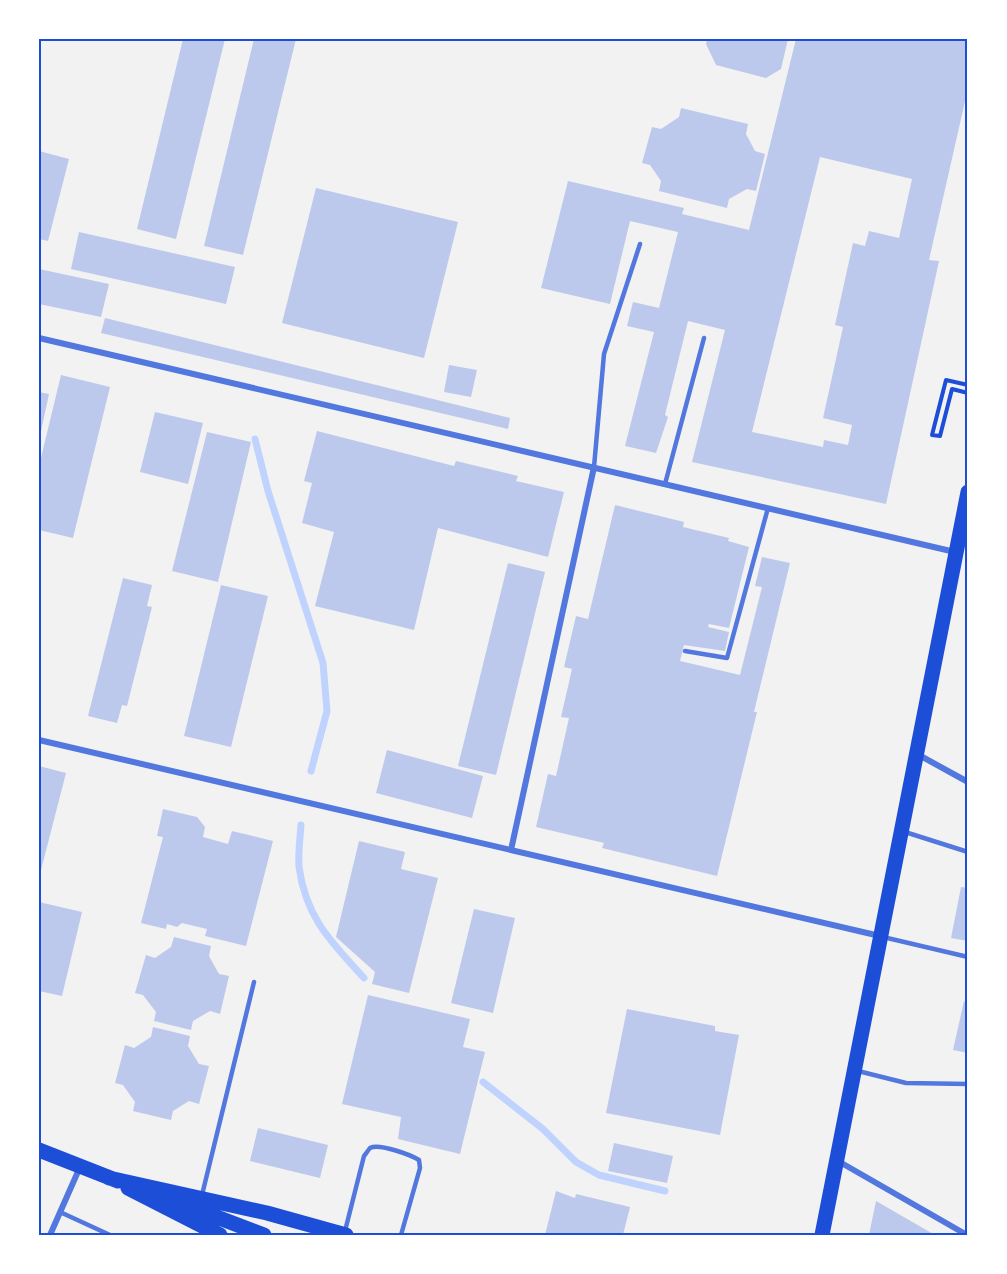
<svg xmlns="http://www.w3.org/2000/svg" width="1007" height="1274" viewBox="0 0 1007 1274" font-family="'Work Sans',sans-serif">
	<rect width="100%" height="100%" fill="#f2f2f2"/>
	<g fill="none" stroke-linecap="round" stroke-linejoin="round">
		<path stroke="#bfd3fe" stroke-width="7" d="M255,439L268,491L323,663L327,711L311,771
			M301,825C300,839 298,854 299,867C306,918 331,942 364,978
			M483,1082L543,1129L576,1162L599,1175L665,1191"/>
	</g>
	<path fill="#bdc9ec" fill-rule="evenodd" d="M183,39H225L176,239L137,229Z
		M254,39H296L243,255L204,246Z
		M707,39H788L781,69L766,78L716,65L706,44Z
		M796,39H968V88L929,260L939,261L886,504L692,462L725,330L688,321L665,415L668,417L656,453L625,446L654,332L627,326L633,302L659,308L678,232L630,221L610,304L541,288L568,181L684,208L682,214L749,230ZM820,157L912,179L899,238L869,231L865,246L853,243L835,325L843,327L823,418L852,425L848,445L824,440L823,447L752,432Z
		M681,108L748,124L746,134L755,151L765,154L756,191L747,189L729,199L727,208L659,191L661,181L650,165L642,163L652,127L661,129L679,117Z
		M39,151L69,159L48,241L39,239Z
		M316,188L458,222L424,358L282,323Z
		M79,232L235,267L226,304L71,269Z
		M39,269L109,284L101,317L39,304Z
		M105,318L510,418L508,429L101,333Z
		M449,365L477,370L471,397L444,392Z
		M61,375L110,387L73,538L39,530V466Z
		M39,392L49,394L40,436H39Z
		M155,412L203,423L188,484L140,472Z
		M317,431L454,466L456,461L518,476L516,481L564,492L548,557L438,528L414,630L315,606L334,532L302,523L312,483L304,481Z
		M207,432L251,442L218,582L172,571Z
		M615,505L684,522L683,527L729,538L728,541L749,547L729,628L709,624L708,627L729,632L725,651L684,645L680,661L740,675L762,587L755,586L762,557L790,563L754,712H757L717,876L602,848L604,843L536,827L548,774L556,776L569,718L561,717L572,669L564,667L576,616L588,619Z
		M508,563L545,572L496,775L458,766Z
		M123,578L152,585L147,606L152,607L127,706L122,705L117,723L88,716Z
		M221,585L268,596L231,747L184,736Z
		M387,750L483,776L472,818L376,793Z
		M39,766L66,773L40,874L39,873Z
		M163,809L197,817L205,827L203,837L228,844L232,831L273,841L246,946L205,936L207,929L182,923L177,927L167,924L166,929L141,923L163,837L157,836Z
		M359,841L405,852L401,869L438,878L409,993L372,984L375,972L336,937Z
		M961,887L968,888V941L951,938Z
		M39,902L82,912L62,996L39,991Z
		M474,909L515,918L493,1013L451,1003Z
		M174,937L211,946L209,956L219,974L229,976L220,1014L210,1011L193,1021L191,1030L154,1021L156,1012L143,995L135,993L146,955L155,958L171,947Z
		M368,995L470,1019L463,1047L485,1052L460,1154L398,1139L401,1117L342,1104Z
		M964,1001L968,1002V1053L953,1050Z
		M627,1009L715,1026V1031L739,1035L720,1135L606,1113Z
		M153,1027L190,1036L188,1046L199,1064L209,1066L199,1104L189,1101L173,1111L171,1120L133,1111L135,1102L123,1085L115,1083L125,1045L134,1048L151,1037Z
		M258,1128L328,1145L320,1178L250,1161Z
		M614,1143L673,1156L667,1183L608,1171Z
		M556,1191L575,1198L576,1194L630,1207L623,1235H545Z
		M876,1201L935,1235H869Z"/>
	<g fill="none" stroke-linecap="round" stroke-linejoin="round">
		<path stroke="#1d4ed8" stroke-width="4" d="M968,385L946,380L932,435L940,436L952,389L968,393"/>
		<path stroke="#5277de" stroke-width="4.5" d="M594,467L604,354L640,244
			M665,484L704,338
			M685,651L727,658L768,508
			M905,832L968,852
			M883,937L968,957
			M858,1071L906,1083L968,1084
			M202,1195L254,982
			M60,1212L110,1235
			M345,1231L364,1156C365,1155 369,1149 370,1148C379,1143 411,1155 419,1160L420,1168L401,1235"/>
		<path stroke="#5277de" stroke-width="6" d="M39,338L955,552
			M39,740L880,936
			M917,754L968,782
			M511,850L594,467
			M838,1161L967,1235
			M50,1235L80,1167"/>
		<path stroke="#1d4ed8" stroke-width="15" d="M39,1150L118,1181
			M109,1178L267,1213L346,1235
			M128,1188L220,1235
			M172,1200L264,1235
			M822,1235L968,492"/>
	</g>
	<rect width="1007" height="1274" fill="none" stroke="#ffffff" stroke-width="81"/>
	<rect x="40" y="40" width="926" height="1194" fill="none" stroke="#1d4ed8" stroke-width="2"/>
</svg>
